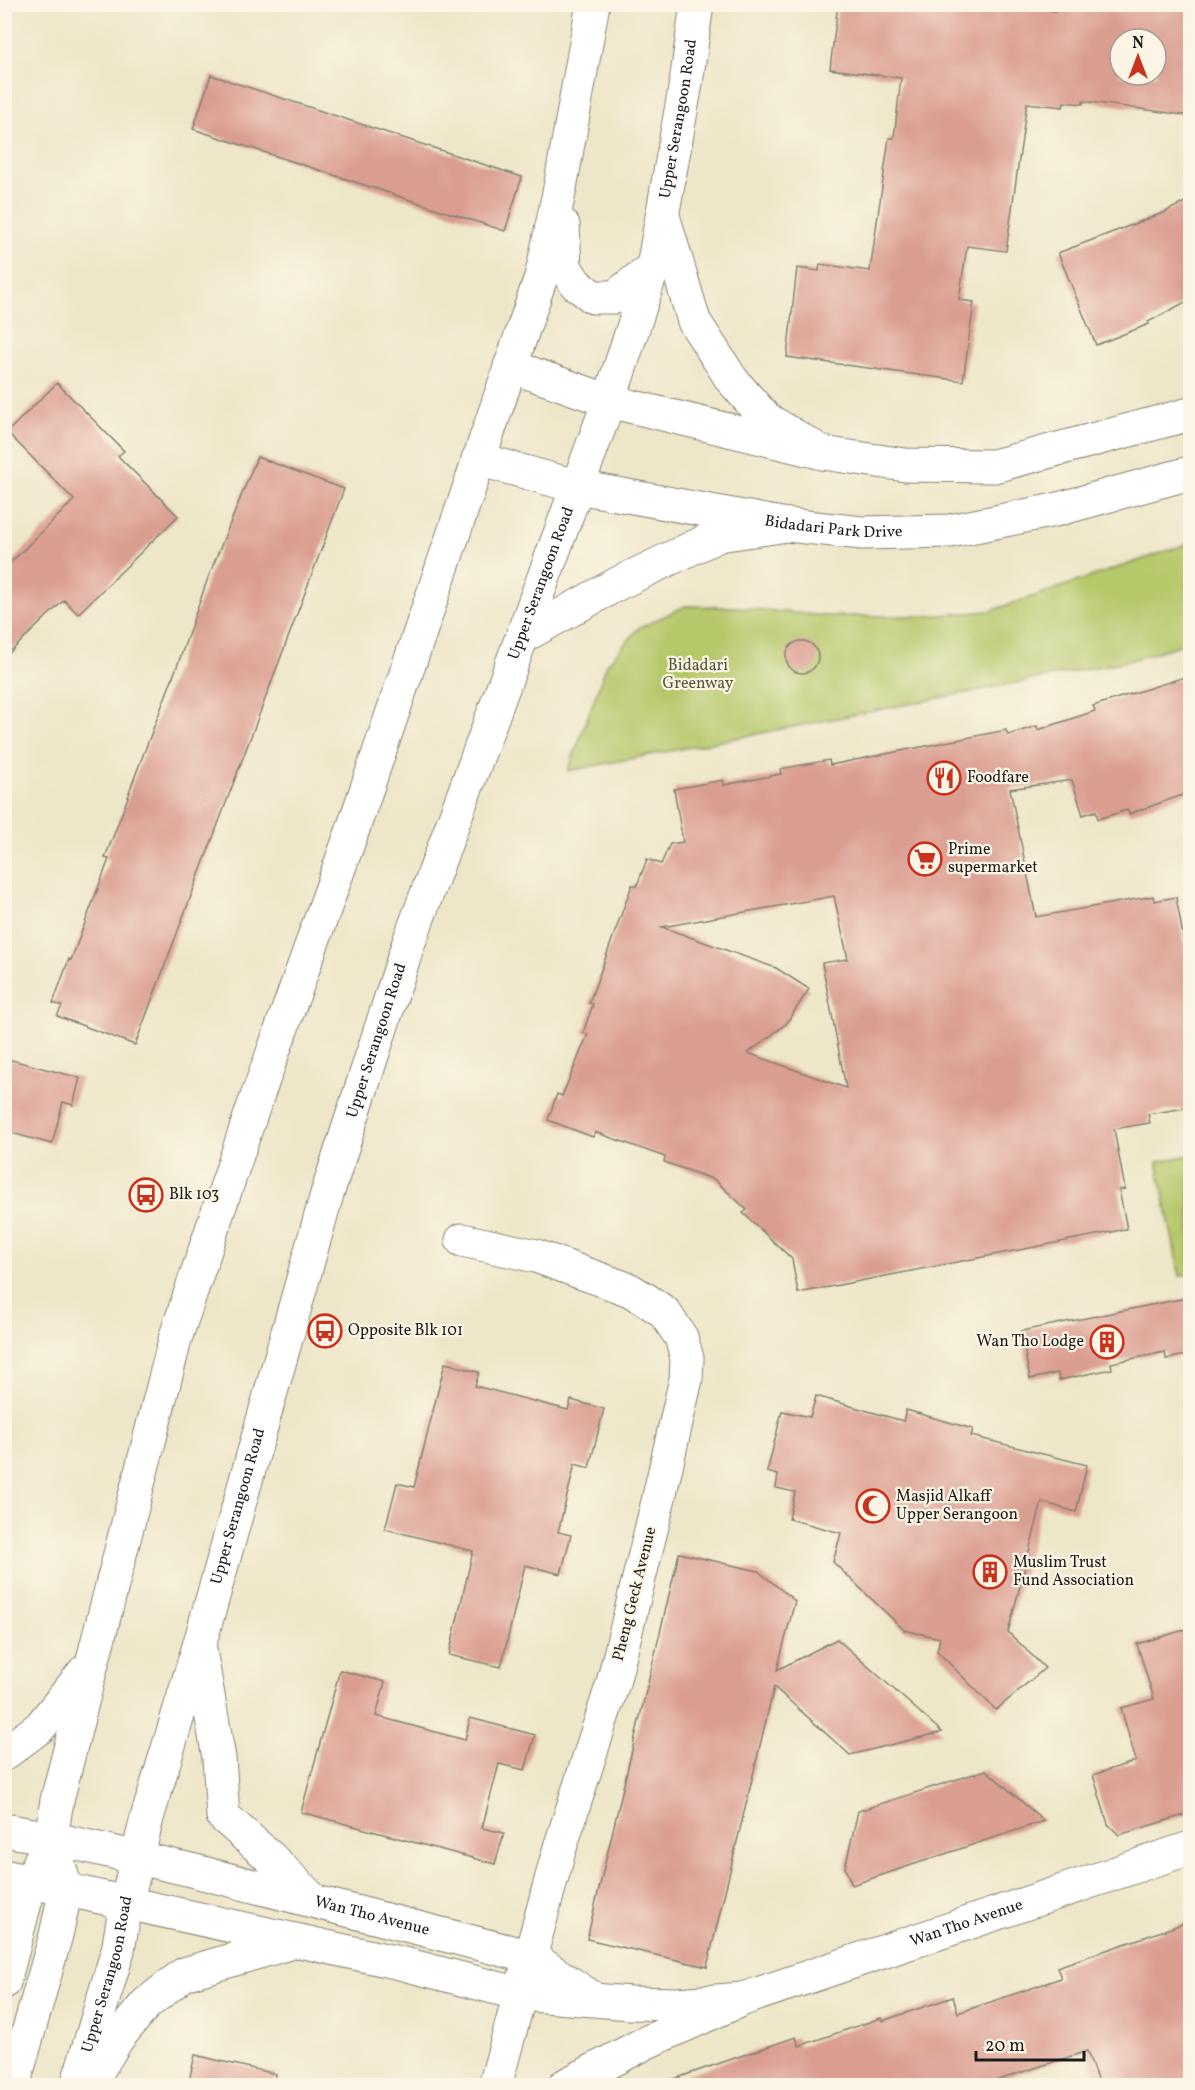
<svg xmlns="http://www.w3.org/2000/svg" width="1195" height="2090" viewBox="0 0 1195 2090" font-family="Vollkorn,serif">
	<rect width="100%" height="100%" fill="#fcf5e5"/>
	<filter id="ink" filterUnits="userSpaceOnUse"><feTurbulence type="fractalNoise" baseFrequency=".0167" numOctaves="2"/><feDisplacementMap in="SourceGraphic" scale="12" xChannelSelector="R" yChannelSelector="G"/><feConvolveMatrix kernelMatrix="1 2 1 2 8 2 1 2 1" color-interpolation-filters="sRGB"/></filter>
	<filter id="wash" filterUnits="userSpaceOnUse"><feTurbulence type="fractalNoise" baseFrequency=".008" numOctaves="4" result="noise"/><feDisplacementMap in="SourceGraphic" scale="24" xChannelSelector="R" yChannelSelector="G"/><feGaussianBlur stdDeviation="1.35" result="paint"/><feColorMatrix in="noise" values="0 0 0 0 0 0 0 0 0 0 0 0 0 0 0 0 0 1.4 0 .05"/><feComposite in="paint" operator="in"/></filter>
	<g filter="url(#wash)">
		<rect width="100%" height="100%" fill="#ede6c8"/>
		<path fill="#b5c86b" stroke="#687244" stroke-width="1.5" d="M1190,543V642L1128,661L568,771L607,664L639,628L685,606L735,607L825,616H927L990,611Z
			M1190,1155V1274L1180,1276L1157,1162Z"/>
		<g id="blocks">
			<path fill="#da9e91" fill-rule="evenodd" d="M838,4H1009L1055,11L1056,4L1095,9L1096,4H1191V116L1083,101V104L1064,102L1063,107L1027,103L1006,251L967,246L959,300L974,302L963,381L787,357L797,268L819,271L820,264L870,271L889,138H894L901,78L830,69ZM1120,39H1156V75H1120Z
				M211,75L522,177L505,231L193,129Z
				M1191,199V299L1148,322L1149,324L1096,345L1058,253L1163,213Z
				M57,383L124,451L118,456L178,516L78,614L64,600L4,658V569L74,500L7,432Z
				M257,457L344,489L135,1045L57,1016L62,1006L53,1003L69,959L71,960L109,859L105,858L130,792H129L179,661L208,578Z
				M786 657a16 16 0 1 1 32 0a16 16 0 1 1-32 0Z
				M1191,675V792L1129,814L1127,810L1098,819L1096,811L1083,815L1072,780L1010,789L1036,917L1153,896L1154,901L1176,897L1191,979V1107L1148,1114L1150,1123L1114,1129L1125,1189L1119,1190L1127,1229L798,1293L792,1259L743,1213L747,1210L715,1180L664,1162L665,1157L595,1132L593,1137L548,1120L557,1094L562,1096L588,1034L583,1033L593,1004L589,1003L632,885L637,886L647,859L661,864L670,844L683,842L674,789L723,780L724,785L781,774L780,769L829,760L830,765L1006,730L1008,735L1037,726L1038,730L1095,711L1093,706ZM834,896L848,959L822,963L846,1088L748,1053L786,1024L809,989L776,968L662,927Z
				M4,1058L80,1078L73,1105L63,1102L52,1144L4,1131Z
				M1191,1297V1354L1166,1359L1165,1352L1111,1363L1112,1369L1059,1380L1058,1373L1030,1379L1021,1331Z
				M445,1363L479,1372L475,1386L568,1410L571,1400L604,1409L589,1468L575,1464L558,1532L571,1535L561,1574L525,1565L501,1667L449,1655L473,1551L385,1529L397,1483L414,1487Z
				M816,1396L903,1421L906,1410L973,1429L971,1436L1087,1465L1076,1512L1042,1502L1008,1632L1045,1668L996,1710L937,1651L940,1638L904,1630L833,1562L841,1533L789,1519L795,1492L776,1488L778,1475L767,1472L782,1411L810,1417Z
				M679,1553L758,1571L795,1601L777,1670L837,1639L942,1732L850,1755L774,1687L707,1967L587,1939Z
				M1191,1628V1813L1119,1835L1108,1824L1093,1775L1136,1761L1121,1708L1154,1699L1137,1644Z
				M340,1670L385,1682L376,1716L465,1740L470,1718L535,1735L525,1770L499,1764L482,1828L504,1833L495,1864L301,1812Z
				M986,1770L1044,1821L852,1885L845,1868L858,1811Z
				M1191,1921V2085H1099L1087,2051L983,2085H669L668,2081L796,2037L799,2046L881,2018L882,2021L953,1997L958,2013L1061,1978L1057,1967Z
				M195,2055L276,2074L275,2085H188Z"/>
		</g>
	</g>
	<g filter="url(#ink)">
		<use href="#blocks" fill-opacity="0" stroke="#848172" stroke-width="1.5"/>
		<g fill="none" stroke-linecap="round" stroke-linejoin="round">
			<g stroke="#848172" stroke-width="35">
				<g id="minor">
					<path d="M462,1240L536,1256L630,1290L648,1301L664,1312L681,1337L687,1358L686,1379L656,1510L613,1683L559,1851L495,2086"/>
					<path id="s1" d="M4,1830L51,1838L191,1870L531,1957L594,1999"/>
					<path d="M4,1876L404,1964L520,1994L630,2003L677,2004L743,1999"/>
					<path id="s2" d="M564,2086L647,2042L743,1999L1190,1848"/>
				</g>
			</g>
			<g stroke="#848172" stroke-width="35">
				<g id="tertiary">
					<path d="M510,366L609,401L823,453L905,465L994,466L1190,414"/>
					<path id="s3" d="M478,459L578,487L787,525L862,533L950,531L1055,510L1190,473"/>
				</g>
			</g>
			<g stroke="#848172" stroke-width="35">
				<g id="primary">
					<path d="M664,219L694,321L732,380L766,419L823,453"/>
					<path d="M563,225L565,267L576,284L593,297H615L653,267"/>
					<path d="M522,637L619,583L719,535L787,525"/>
					<path d="M200,1650L219,1758L223,1816L272,1859L312,1899"/>
					<path d="M4,1754L40,1727L84,1672"/>
					<path d="M4,1982L31,1880L51,1838"/>
					<path d="M90,2083L117,2039L146,2004L184,1974L296,1941"/>
					<path d="M13,2086L56,1935L66,1889L51,1838L57,1800L176,1336L252,1111L353,829L542,274L560,188L593,4"/>
					<path id="s4" d="M77,2086L118,1950L126,1904L147,1818L199,1646L327,1194L409,942L609,401L653,267L686,83L697,4"/>
				</g>
			</g>
			<use href="#minor" stroke="#fff" stroke-width="33"/>
			<use href="#tertiary" stroke="#fff" stroke-width="33"/>
			<use href="#primary" stroke="#fff" stroke-width="33"/>
		</g>
	</g>
	<defs>
		<g id="restaurant-ring" transform="scale(1.725)"><circle r="9.5" fill="#fcf5e5" stroke="#c8321e" stroke-width="1.5"/><path d="M-5-6h1v4h1v-4h1v4h1v-4h1v5L-1.5 .5V6h-2V.5L-5-1ZM5-6V6H3V1.5H1.5Q1.5-4 5-6Z" fill="#c8321e"/></g>
		<g id="supermarket-ring" transform="scale(1.725)"><circle r="9.5" fill="#fcf5e5" stroke="#c8321e" stroke-width="1.5"/><path d="M-6-5.5h2.5l.6 2H6L4.5 2H-2.5L-4.4-4H-6ZM-1.5 3.2a1.3 1.3 0 1 0 .1 0ZM3 3.2a1.3 1.3 0 1 0 .1 0Z" fill="#c8321e"/></g>
		<g id="bus-ring" transform="scale(1.725)"><circle r="9.5" fill="#fcf5e5" stroke="#c8321e" stroke-width="1.5"/><path d="M-5-6H5V4H4V6H2V4H-2V6H-4V4H-5ZM-3.5-4V0h7V-4ZM-3.5 1.2v1.5H-2V1.2ZM2 1.2v1.5H3.5V1.2Z" fill="#c8321e"/></g>
		<g id="building-ring" transform="scale(1.725)"><circle r="9.5" fill="#fcf5e5" stroke="#c8321e" stroke-width="1.5"/><path d="M-4-6H4V6H1V3H-1V6H-4ZM-2.5-4.3h1.7v1.8h-1.7ZM.8-4.3h1.7v1.8H.8ZM-2.5-1h1.7V.8h-1.7ZM.8-1h1.7V.8H.8Z" fill="#c8321e"/></g>
		<g id="mosque-ring" transform="scale(1.725)"><circle r="9.5" fill="#fcf5e5" stroke="#c8321e" stroke-width="1.5"/><path d="M3.5-4.9A6 6 0 1 0 3.5 4.9A5 5 0 1 1 3.5-4.9Z" fill="#c8321e"/></g>
	</defs>
	<g fill-rule="evenodd">
		<use href="#restaurant-ring" x="944" y="778"/>
		<use href="#supermarket-ring" x="925" y="859"/>
		<use href="#bus-ring" x="146" y="1195"/>
		<use href="#bus-ring" x="325" y="1331"/>
		<use href="#building-ring" x="1107" y="1342"/>
		<use href="#mosque-ring" x="873" y="1506"/>
		<use href="#building-ring" x="990" y="1572"/>
	</g>
	<g text-anchor="middle" dominant-baseline="central" stroke-width="4.5" stroke-linejoin="round" paint-order="stroke">
		<g font-size="16" fill="#1c1c1c" stroke="#fcf5e5">
			<text stroke="none"><textPath href="#s4" startOffset="2060">Upper Serangoon Road</textPath></text>
			<text stroke="none"><textPath href="#s3" startOffset="363">Bidadari Park Drive</textPath></text>
			<text stroke="none"><textPath href="#s4" startOffset="1574">Upper Serangoon Road</textPath></text>
			<text stroke="none"><textPath href="#s4" startOffset="1088">Upper Serangoon Road</textPath></text>
			<text stroke="none"><textPath href="#s4" startOffset="602">Upper Serangoon Road</textPath></text>
			<text transform="translate(635 1594) rotate(-76)">Pheng Geck Avenue</text>
			<text stroke="none"><textPath href="#s1" startOffset="378">Wan Tho Avenue</textPath></text>
			<text stroke="none"><textPath href="#s2" startOffset="435">Wan Tho Avenue</textPath></text>
			<text stroke="none"><textPath href="#s4" startOffset="116">Upper Serangoon Road</textPath></text>
		</g>
		<g font-size="16" fill="#525838" stroke="#fcf5e5">
			<text x="698" y="666">Bidadari<tspan x="698" dy="18">Greenway</tspan></text>
		</g>
		<g font-size="16" fill="#1c1c1c" stroke="#fcf5e5" text-anchor="start">
			<text x="967" y="778">Foodfare</text>
			<text x="948" y="850">Prime<tspan x="948" dy="18">supermarket</tspan></text>
			<text x="169" y="1195">Blk 103</text>
			<text x="348" y="1331">Opposite Blk 101</text>
			<text x="1084" y="1342" text-anchor="end">Wan Tho Lodge</text>
			<text x="896" y="1497">Masjid Alkaff<tspan x="896" dy="18">Upper Serangoon</tspan></text>
			<text x="1013" y="1563">Muslim Trust<tspan x="1013" dy="18">Fund Association</tspan></text>
		</g>
	</g>
	<rect width="1195" height="2090" fill="none" stroke="#fcf5e5" stroke-width="24"/>
	<g transform="translate(1138 57)"><circle r="28" fill="#fcf5e5" stroke="#a29e95" stroke-width="1.5"/>
	<path d="M0-4.5L10 22L0 15L-10 22Z" fill="#c8321e"/>
	<text y="-9" font-size="16" font-weight="bold" text-anchor="middle" fill="#1c1c1c">N</text>
	</g>
	<path d="M976 2051v9h108v-9" fill="none" stroke="#1c1c1c" stroke-width="3"/>
	<text x="985" y="2051" font-size="18" fill="#1c1c1c" stroke="#fcf5e5" stroke-width="4.5" paint-order="stroke">20 m</text>
</svg>
